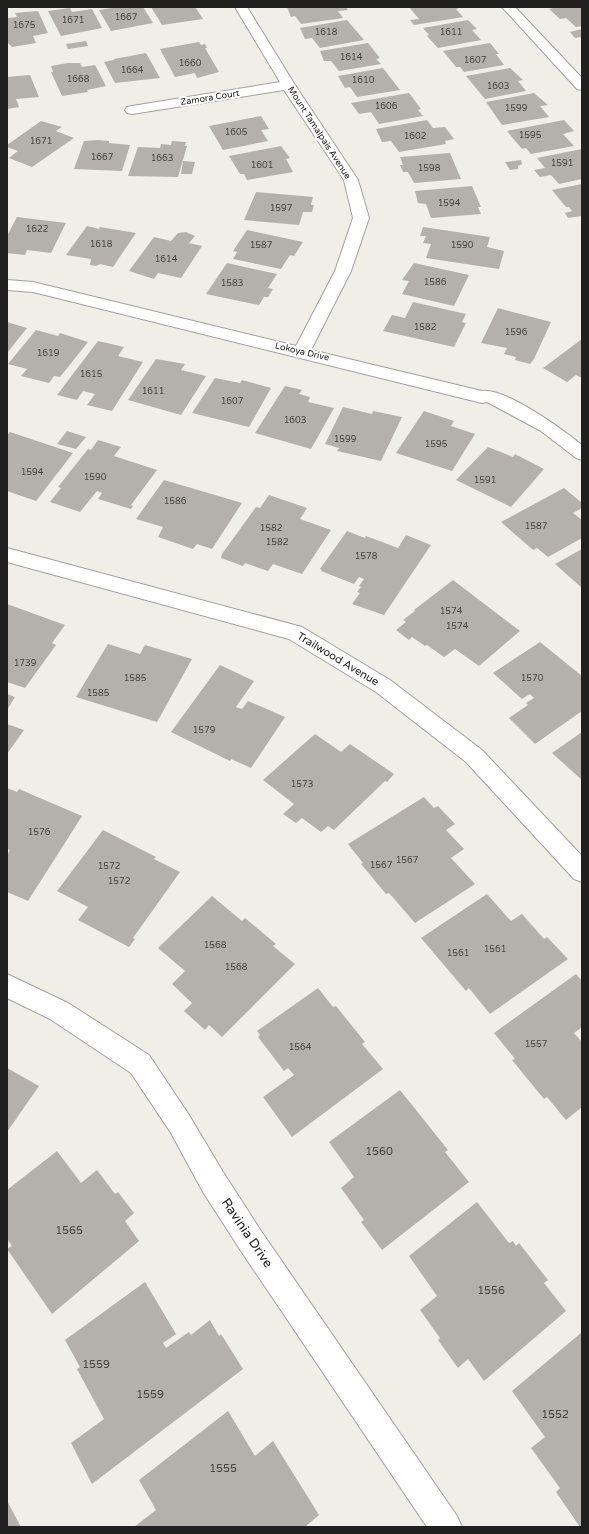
<svg xmlns="http://www.w3.org/2000/svg" width="589" height="1534" viewBox="0 0 589 1534" font-family="'Varela Round',sans-serif">
	<rect width="100%" height="100%" fill="#efeee7"/>
	<path fill="#b4b1aa" d="M118,7H143L153,23L111,31L99,10Z
		M151,7H195L203,19L162,25Z
		M287,7H346L348,10L338,11L343,18L301,24L295,16L291,17Z
		M409,7H461L456,9L463,17L414,25L410,20L419,19Z
		M559,7H582V26L576,27L566,18L560,19L549,9Z
		M70,8L72,12L92,9L102,28L61,36L48,11Z
		M38,11L48,33L33,36L36,43L12,47L7,42V18L17,17L15,13Z
		M347,20L364,40L320,48L312,38L305,39L300,28Z
		M468,20L477,29L472,30L481,40L438,48L427,36L429,35L423,28Z
		M582,29V40L580,37L575,38L570,32Z
		M86,41L88,46L68,49L66,44Z
		M199,42L201,45L205,44L207,48H205L219,72L197,78L195,73L175,77L160,49Z
		M368,43L380,58L376,59L381,64L339,71L331,61H324L320,51Z
		M490,43L499,54H496L504,65L464,72L460,67H456L443,51Z
		M146,53L160,78L115,83L104,62L114,60V59Z
		M68,63H80L82,67L95,65L106,86L87,90L88,92L62,96L51,72H53L51,66Z
		M383,68L400,90L357,97L350,87L345,88L338,76Z
		M510,68L523,80L518,81L526,91L485,99L466,76Z
		M30,75L39,97L16,99L19,107L7,109V77Z
		M409,93L421,109L418,110L423,116L379,124L371,112L359,114L351,103Z
		M534,93L548,105L540,106L549,117L502,125L486,102Z
		M261,116L269,129L261,130L268,141L223,150L209,126Z
		M427,120L433,128L445,127L454,139L445,141L446,144L399,152L391,141L382,142L376,129Z
		M564,120L574,131L563,134L574,146L531,154L526,148L522,149L507,131Z
		M41,121L62,127L56,131L74,138L32,167L9,158L18,151L7,147V145Z
		M98,140L109,141V143L130,145L122,171L74,169L84,141Z
		M172,141L186,142L185,146H187L178,177L128,176L138,147L160,148L161,144L171,145Z
		M281,146L290,158L286,159L293,172L247,180L244,174H240L229,156Z
		M582,149V179L559,184L551,175L540,177L534,170L545,168L537,158Z
		M450,153L461,179L414,183L408,172H403L400,165H403L400,157Z
		M521,160L522,164L518,166V169L510,170L505,162Z
		M183,161L195,162L192,174H181Z
		M582,184V216L568,218L565,213L572,211L569,207H566L552,190Z
		M472,186L481,207H478L481,214L431,218L426,204L418,203L415,191Z
		M256,192L313,197L311,205H314L312,212H303L299,225L244,220Z
		M17,217L66,223L51,253L27,250L25,255L7,253V236Z
		M87,226L99,229L100,227L136,233L113,267L100,264L96,266L90,265L91,259L66,255Z
		M423,227L490,237L487,247L504,251L499,269L426,258L431,244L423,243L426,236H420Z
		M247,230L303,242L294,256L290,255L281,269L233,259L237,252L233,251Z
		M186,232L195,236L189,243L202,246L181,278L158,273L154,279L129,271L154,237L171,241L178,233Z
		M227,263L277,274L268,288L273,289L268,297H264L259,305L206,294Z
		M414,263L469,275L454,306L402,294L409,281L402,280Z
		M413,302L466,314L462,322L466,323L454,347L383,331L392,315L405,318Z
		M498,308L551,322L534,359L530,364L515,360L516,357L504,354L507,348L481,343Z
		M7,322L27,328L7,353Z
		M36,330L58,336L60,333L88,342L60,377L54,376L49,383L21,376L27,369L8,364Z
		M582,339V378L576,375L567,382L543,368Z
		M98,341L124,347L118,356L143,362L112,411L87,405L95,394L83,391L77,400L57,395Z
		M156,359L185,364L181,370L206,376L181,415L128,400Z
		M215,378L240,383L242,380L271,388L249,427L192,413Z
		M285,386L302,390L299,394L310,397L308,402L334,408L311,449L255,433Z
		M343,407L372,414L373,411L402,417L381,461L337,451L339,448L325,444Z
		M424,411L454,421L451,426L475,434L452,471L396,453Z
		M67,431L86,437L76,449L57,444Z
		M10,432L73,453L36,501L7,491V435Z
		M98,440L121,447L114,456L157,470L131,505L133,506L131,509L98,499L102,493L97,491L80,512L50,502L61,488L58,487L88,449L91,450Z
		M488,447L513,457L515,454L544,469L511,507L456,480Z
		M164,480L242,503L212,549L197,544L193,549L158,537L163,527L136,519Z
		M564,488L582,503V508L573,513L582,520V538L548,557L537,548L533,550L501,522Z
		M269,495L307,508L300,519L331,530L302,574L273,564L268,571L245,563L243,566L221,558L222,554L256,507L260,508Z
		M347,531L365,538L366,536L398,548L406,535L431,545L384,615L352,604L360,593L357,592L361,587L359,586L364,579L359,577L354,584L321,571L322,570L320,569Z
		M582,549V588L555,564Z
		M453,580L520,631L479,666L455,649L444,657L427,645L425,646L412,637L409,640L396,630L406,622L403,620L415,611L414,610Z
		M7,604L65,625L52,643L56,645L25,688L7,682Z
		M540,642L582,676V711L535,744L509,718L528,705L526,703L534,698L530,694L522,699L493,673Z
		M108,644L140,654L145,645L192,659L157,722L76,697Z
		M220,665L254,681L236,707L242,709L248,701L285,717L251,768L231,759L230,761L171,732Z
		M7,694L15,697L7,710Z
		M7,724L24,730L7,754Z
		M582,732V780L552,753Z
		M315,734L341,752L350,744L394,774L387,782L385,781L334,830L328,826L321,832L302,818L296,823L283,814L294,804L263,780Z
		M7,788L17,792L19,789L82,816L28,901L7,892V855L10,850L7,849Z
		M424,797L434,808L438,806L455,824L446,830L464,849L451,858L475,884L415,923L389,893L386,894L361,864L363,863L348,844Z
		M103,830L156,857L154,859L180,872L133,938L135,939L129,947L78,920L88,907L57,891Z
		M487,894L511,921L522,914L544,939L547,937L568,959L490,1014L469,988L466,991L421,938Z
		M212,896L242,921L245,918L276,944L273,946L295,964L222,1037L209,1025L205,1030L184,1011L192,1003L172,984L185,971L158,948Z
		M576,974L582,981V1027L574,1033L582,1042V1107L566,1120L547,1097L544,1099L512,1060L515,1059L494,1033Z
		M318,988L333,1007L336,1006L365,1042L362,1044L383,1069L292,1137L263,1097L294,1075L288,1068L284,1071L258,1037L260,1035L257,1031Z
		M7,1068L39,1086L7,1132Z
		M400,1090L448,1150L445,1152L469,1182L382,1250L361,1222L364,1220L341,1188L354,1177L329,1142Z
		M57,1151L81,1183L97,1170L115,1194L118,1192L134,1213L125,1221L139,1241L52,1314L7,1249L12,1246L7,1239V1190Z
		M477,1202L509,1243L513,1241L516,1246L519,1243L548,1280L544,1283L566,1311L484,1381L468,1359L458,1368L438,1340L440,1338L420,1310L437,1296L409,1256Z
		M145,1282L176,1334L163,1343L166,1348L189,1332L191,1335L210,1320L219,1336L221,1334L243,1369L92,1484L71,1443L104,1419L77,1369L80,1367L65,1340Z
		M582,1332V1527H580L556,1492L560,1488L531,1448L545,1437L512,1391Z
		M228,1411L255,1456L273,1441L319,1515L305,1527H134L156,1510L139,1480Z
		M7,1501L21,1527H7Z"/>
	<g fill="none" stroke-linecap="round" stroke-linejoin="round">
		<g stroke="#a1a1a1" stroke-width="2">
			<path id="street" d="M235,7H247L295,85L358,180L369,218L351,271L311,350L482,391C506,388 562,429 582,445V460L576,458L541,431L487,402L482,403L33,292L7,290V280L33,282L296,346L335,271L353,218L344,180L284,90L132,114L127,113L125,110L127,107L132,106L280,82Z
				M502,7H515L582,78V90L577,89Z
				M7,548L302,627L390,680L482,750L582,856V882L574,879L466,762L376,692L289,639L7,562Z
				M7,974L68,1003L149,1055L189,1115L223,1172L261,1231L457,1516L462,1527H427L241,1251L203,1192L171,1133L131,1073L50,1019L7,998Z"/>
		</g>
		<use href="#street" fill="#fff" fill-rule="evenodd"/>
	</g>
	<g text-anchor="middle" dominant-baseline="central" stroke-width="4" stroke-linejoin="round" paint-order="stroke">
		<g font-size="9" fill="#454442">
			<text x="126" y="17">1667</text>
			<text x="73" y="20">1671</text>
			<text x="24" y="25">1675</text>
			<text x="326" y="32">1618</text>
			<text x="451" y="32">1611</text>
			<text x="351" y="57">1614</text>
			<text x="475" y="60">1607</text>
			<text x="190" y="63">1660</text>
			<text x="132" y="70">1664</text>
			<text x="78" y="79">1668</text>
			<text x="363" y="80">1610</text>
			<text x="498" y="86">1603</text>
			<text x="386" y="106">1606</text>
			<text x="516" y="108">1599</text>
			<text x="236" y="132">1605</text>
			<text x="530" y="135">1595</text>
			<text x="415" y="136">1602</text>
			<text x="41" y="141">1671</text>
			<text x="102" y="157">1667</text>
			<text x="162" y="158">1663</text>
			<text x="562" y="163">1591</text>
			<text x="262" y="165">1601</text>
			<text x="429" y="168">1598</text>
			<text x="449" y="203">1594</text>
			<text x="281" y="208">1597</text>
			<text x="37" y="229">1622</text>
			<text x="101" y="244">1618</text>
			<text x="261" y="245">1587</text>
			<text x="462" y="245">1590</text>
			<text x="166" y="259">1614</text>
			<text x="435" y="282">1586</text>
			<text x="232" y="283">1583</text>
			<text x="425" y="327">1582</text>
			<text x="516" y="332">1596</text>
			<text x="48" y="353">1619</text>
			<text x="91" y="374">1615</text>
			<text x="153" y="391">1611</text>
			<text x="232" y="401">1607</text>
			<text x="295" y="420">1603</text>
			<text x="345" y="439">1599</text>
			<text x="436" y="444">1595</text>
			<text x="32" y="472">1594</text>
			<text x="95" y="477">1590</text>
			<text x="485" y="480">1591</text>
			<text x="175" y="501">1586</text>
			<text x="536" y="526">1587</text>
			<text x="271" y="528">1582</text>
			<text x="277" y="542">1582</text>
			<text x="366" y="556">1578</text>
			<text x="451" y="611">1574</text>
			<text x="457" y="626">1574</text>
			<text x="25" y="663">1739</text>
			<text x="135" y="678">1585</text>
			<text x="532" y="678">1570</text>
			<text x="98" y="693">1585</text>
			<text x="204" y="730">1579</text>
			<text x="302" y="784">1573</text>
			<text x="39" y="832">1576</text>
			<text x="407" y="860">1567</text>
			<text x="381" y="865">1567</text>
			<text x="109" y="866">1572</text>
			<text x="119" y="881">1572</text>
			<text x="215" y="945">1568</text>
			<text x="495" y="949">1561</text>
			<text x="458" y="953">1561</text>
			<text x="236" y="967">1568</text>
			<text x="536" y="1044">1557</text>
			<text x="300" y="1047">1564</text>
		</g>
		<g font-size="9" fill="#202020" stroke="#fff">
			<text transform="translate(210 98) rotate(-9)">Zamora Court</text>
			<text transform="translate(319 133) rotate(57)">Mount Tamalpais Avenue</text>
			<text transform="translate(302 352) rotate(13)">Lokoya Drive</text>
		</g>
		<g font-size="11" fill="#202020" stroke="#fff">
			<text transform="translate(338 659) rotate(31)">Trailwood Avenue</text>
		</g>
		<g font-size="11" fill="#454442">
			<text x="379" y="1151">1560</text>
			<text x="69" y="1230">1565</text>
			<text x="491" y="1290">1556</text>
			<text x="96" y="1364">1559</text>
			<text x="150" y="1394">1559</text>
			<text x="555" y="1414">1552</text>
			<text x="223" y="1468">1555</text>
		</g>
		<g font-size="13" fill="#202020" stroke="#fff">
			<text transform="translate(247 1233) rotate(56)">Ravinia Drive</text>
		</g>
	</g>
	<rect width="589" height="1534" fill="none" stroke="#202020" stroke-width="16"/>
</svg>
